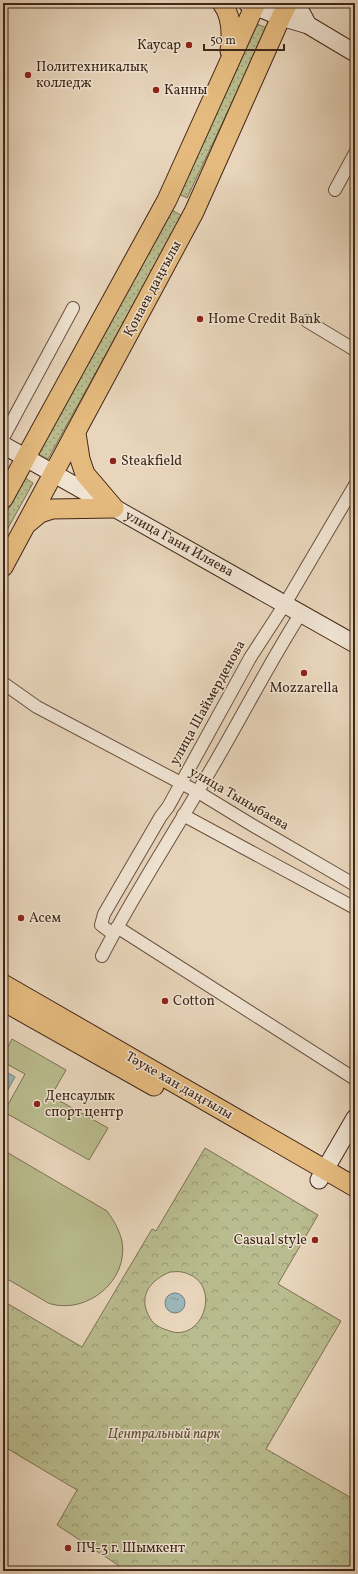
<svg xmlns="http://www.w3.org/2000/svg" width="358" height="1574" viewBox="0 0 358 1574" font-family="Vollkorn,serif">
	<defs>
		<pattern id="grass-dots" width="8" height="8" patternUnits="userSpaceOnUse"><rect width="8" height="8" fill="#b9bc8e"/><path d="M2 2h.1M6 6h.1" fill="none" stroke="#989973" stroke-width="1.8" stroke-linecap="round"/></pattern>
		<pattern id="park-crowns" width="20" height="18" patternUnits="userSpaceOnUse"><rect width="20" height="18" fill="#b9bc8e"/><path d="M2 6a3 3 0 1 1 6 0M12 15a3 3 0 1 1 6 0" fill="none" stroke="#989973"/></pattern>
		<pattern id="water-ripples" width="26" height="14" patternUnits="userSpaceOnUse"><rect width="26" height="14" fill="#9ab6b9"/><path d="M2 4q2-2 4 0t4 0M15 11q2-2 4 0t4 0" fill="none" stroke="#7f9495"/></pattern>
	</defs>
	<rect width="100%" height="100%" fill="#e8d5bb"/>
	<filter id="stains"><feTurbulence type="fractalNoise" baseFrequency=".005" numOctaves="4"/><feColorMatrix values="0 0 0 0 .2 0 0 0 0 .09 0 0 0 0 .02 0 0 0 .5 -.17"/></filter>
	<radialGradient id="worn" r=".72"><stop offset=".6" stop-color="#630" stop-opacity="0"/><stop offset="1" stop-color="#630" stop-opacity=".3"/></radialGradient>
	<path fill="url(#grass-dots)" stroke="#7c7253" d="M257,24L267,28L187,198L177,193Z
		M172,210L182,216L48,459L38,454Z
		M25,478L33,483L3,537V519Z"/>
	<path fill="url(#park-crowns)" stroke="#7c7253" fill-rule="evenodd" d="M205,1148L318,1215L278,1284L341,1321L266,1449L355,1500V1571H282L278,1569L276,1571H127L57,1525L77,1490L3,1446V1301L82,1347L152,1229L156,1231ZM170,1272C173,1272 178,1271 182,1272C225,1281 203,1346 167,1330C160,1328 153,1324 150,1318C137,1297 150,1280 170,1272Z"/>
	<path fill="#b9bc8e" stroke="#7c7253" d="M12,1039L66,1070L51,1096L108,1128L89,1160L4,1112L25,1074L3,1062V1056Z
		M3,1150L107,1211C114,1221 119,1229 122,1241C129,1280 88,1314 51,1304C47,1303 42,1299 38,1297C26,1290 15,1283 3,1277Z"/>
	<path fill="url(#water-ripples)" stroke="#767d79" d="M3,1070L15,1077L3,1098Z
		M165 1303a10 10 0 1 1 20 0a10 10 0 1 1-20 0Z"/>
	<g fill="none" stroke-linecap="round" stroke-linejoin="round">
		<g stroke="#6a5241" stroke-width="14">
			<path id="street" d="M335,190L355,153
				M307,321L355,350
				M3,438L73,308
				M3,683L37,707L198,792L252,825L355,885
				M183,815L355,908
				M117,927L355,1079
				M113,934L101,925L104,914L161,816L168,807L250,658L285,604L355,485
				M102,956C131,899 166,846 198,791C234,733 264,671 301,613"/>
		</g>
		<g stroke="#402718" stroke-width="19">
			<path id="secondary" d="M247,3L281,17L308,25L355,53
				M296,3L308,25
				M3,445L355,644
				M319,1180L355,1118"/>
		</g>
		<g stroke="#402718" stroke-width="21">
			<path id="primary" d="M222,3C232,16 232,36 230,51
				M3,499L167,200L256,3
				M28,523L40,513L52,509L114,508L85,474L80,459L76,433
				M3,567L194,212L281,17L288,3
				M3,984L355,1187
				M3,1001L154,1086"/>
		</g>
		<use href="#street" stroke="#f0e4d3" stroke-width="12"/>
		<use href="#secondary" stroke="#f0e4d3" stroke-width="17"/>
		<use href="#primary" stroke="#e4ba7e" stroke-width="19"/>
	</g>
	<g fill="#8f2418" stroke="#f0e4d3" stroke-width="1.5">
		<circle cx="189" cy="45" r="4"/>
		<circle cx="28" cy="75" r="4"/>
		<circle cx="156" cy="90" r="4"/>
		<circle cx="200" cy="319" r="4"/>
		<circle cx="113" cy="461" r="4"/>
		<circle cx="304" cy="673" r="4"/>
		<circle cx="21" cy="918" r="4"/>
		<circle cx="165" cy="1001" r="4"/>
		<circle cx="37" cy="1104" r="4"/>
		<circle cx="315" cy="1240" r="4"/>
		<circle cx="68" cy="1548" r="4"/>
	</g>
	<g text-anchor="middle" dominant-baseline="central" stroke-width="3" stroke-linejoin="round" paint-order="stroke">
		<g font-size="14" fill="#402718" stroke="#f0e4d3" text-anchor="start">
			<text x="181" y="45" text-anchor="end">Каусар</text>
			<text x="36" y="67">Политехникалық<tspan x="36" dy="16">колледж</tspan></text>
			<text x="164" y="90">Канны</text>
			<text x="208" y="319">Home Credit Bank</text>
			<text x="121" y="461">Steakfield</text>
			<text x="304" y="688" text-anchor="middle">Mozzarella</text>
			<text x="29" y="918">Асем</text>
			<text x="173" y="1001">Cotton</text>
			<text x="45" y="1096">Денсаулык<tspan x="45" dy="16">спорт центр</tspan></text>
			<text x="307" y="1240" text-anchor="end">Casual style</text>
			<text x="76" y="1548">ПЧ-3 г. Шымкент</text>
		</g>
		<g font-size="14" fill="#402718" stroke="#f0e4d3">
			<text transform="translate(153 289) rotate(-62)">Қонаев даңғылы</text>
			<text transform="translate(179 544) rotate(29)">улица Гани Иляева</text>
			<text transform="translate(208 703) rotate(-61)">улица Шаймерденова</text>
			<text transform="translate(239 799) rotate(30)">улица Тыныбаева</text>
			<text transform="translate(179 1086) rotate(30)">Тәуке хан даңғылы</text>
		</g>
		<g font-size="14" font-style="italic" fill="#5e4c36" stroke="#f0e4d3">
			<text x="164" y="1434">Центральный парк</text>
		</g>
	</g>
	<rect width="358" height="1574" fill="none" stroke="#e8d5bb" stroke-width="16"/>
	<rect x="4" y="4" width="350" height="1566" fill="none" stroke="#402718" stroke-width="2"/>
	<rect x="8" y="8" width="342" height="1558" fill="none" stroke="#402718"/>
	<path d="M204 44v6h80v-6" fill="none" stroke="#402718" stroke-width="2"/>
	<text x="210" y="44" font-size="12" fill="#402718" stroke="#f0e4d3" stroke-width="3" paint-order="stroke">50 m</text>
	<rect width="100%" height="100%" filter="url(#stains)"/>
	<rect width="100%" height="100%" fill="url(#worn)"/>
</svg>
